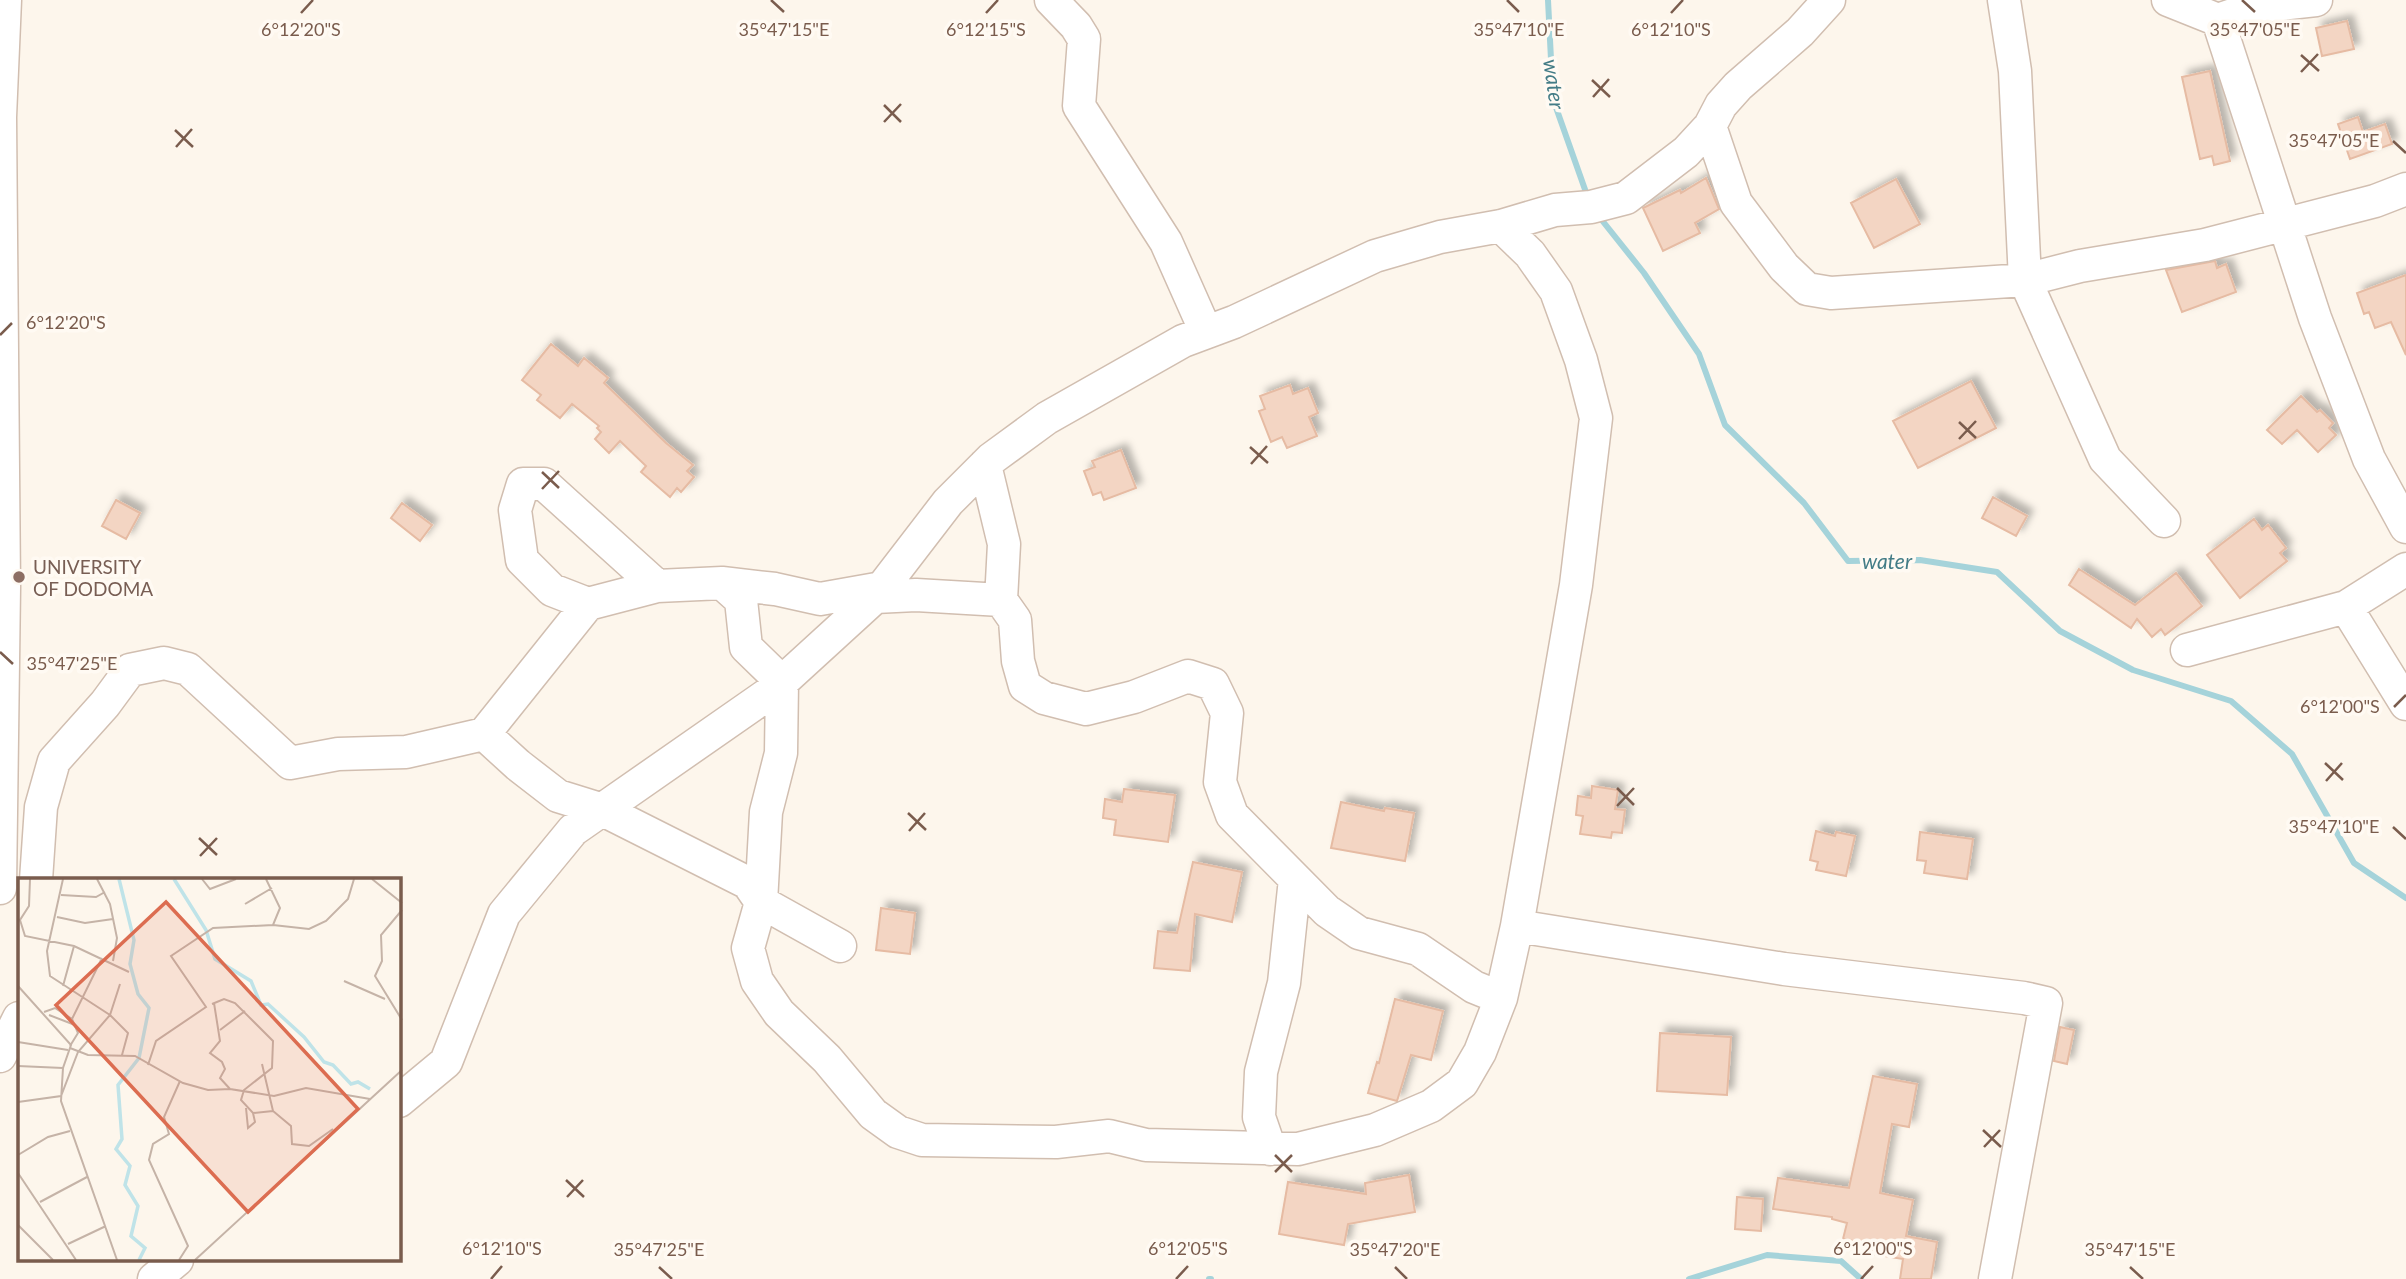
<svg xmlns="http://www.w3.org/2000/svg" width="2406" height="1279" viewBox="0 0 2406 1279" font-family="Lato,sans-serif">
	<defs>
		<filter id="shadow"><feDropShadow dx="6" dy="-6" stdDeviation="3.5" flood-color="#0004"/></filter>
	</defs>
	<rect width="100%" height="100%" fill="#fdf6ec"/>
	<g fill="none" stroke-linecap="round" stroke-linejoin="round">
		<path stroke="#a5d3da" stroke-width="6" d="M1548,0L1553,99L1588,198
			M1597,214L1644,273L1699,354L1725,425L1804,503L1848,561L1920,560L1997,572L2060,631L2133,670L2231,701L2292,754L2354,863L2406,898
			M1209,1279H1211
			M1689,1279L1767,1255L1841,1261L1861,1279"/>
	</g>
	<path fill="#f3d5c3" stroke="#e6bba3" stroke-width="2" filter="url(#shadow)" d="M2347,21L2354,49L2322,56L2316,28Z
		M2210,71L2230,161L2214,165L2212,156L2200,159L2182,77Z
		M2358,117L2363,132L2385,124L2392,144L2350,159L2338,124Z
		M1706,178L1719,209L1695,223L1700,233L1663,251L1643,208L1680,190L1681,193Z
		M1896,179L1920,224L1874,248L1851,203Z
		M2215,261L2217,268L2226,264L2236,292L2182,312L2166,270Z
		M2406,275V355L2391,322L2375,328L2369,312L2364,314L2357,293Z
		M551,344L578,366L584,358L608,378L604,383L666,443L693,465L687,471L694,477L681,492L677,488L670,497L641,472L646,466L620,441L609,453L595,439L601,432L597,428L599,426L572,404L560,418L537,400L541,395L522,380Z
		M1971,381L1996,428L1918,468L1893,421Z
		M1290,385L1293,394L1308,388L1318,413L1309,417L1317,436L1287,448L1282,437L1271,442L1259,411L1265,409L1260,396Z
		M2301,396L2317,412L2320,410L2333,423L2329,428L2336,435L2318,452L2297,430L2282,444L2267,430Z
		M1121,450L1136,488L1104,500L1101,492L1093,495L1084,471L1095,467L1092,461Z
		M1993,497L2027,516L2016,536L1982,518Z
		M116,500L140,513L126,539L102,526Z
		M402,503L432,525L420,541L391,518Z
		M2254,519L2262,530L2268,525L2286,548L2280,553L2287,561L2240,598L2207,555Z
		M2079,569L2135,605L2176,573L2202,606L2165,635L2161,629L2152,637L2137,619L2131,628L2069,585Z
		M1592,786L1618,790L1615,809L1625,810L1622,833L1612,832L1611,838L1580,834L1583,816L1576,815L1578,796L1591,798Z
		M1124,789L1175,795L1168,842L1114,835L1116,820L1103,818L1105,799L1122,802Z
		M1341,802L1384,811L1385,808L1414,813L1405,861L1331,848Z
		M1816,831L1835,836L1836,832L1855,836L1846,876L1816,870L1818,862L1810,860Z
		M1920,832L1973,839L1967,879L1924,873L1926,861L1917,860Z
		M1193,862L1242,872L1232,922L1195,914L1190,971L1154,968L1158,931L1177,933Z
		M881,908L915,913L910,954L876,950Z
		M1395,999L1443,1011L1431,1060L1411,1055L1397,1101L1368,1093L1377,1062L1379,1063Z
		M2060,1027L2074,1030L2067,1064L2054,1061Z
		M1660,1033L1731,1037L1727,1095L1657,1091Z
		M1873,1076L1917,1084L1909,1127L1892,1124L1880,1193L1913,1200L1906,1236L1937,1242L1931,1279H1900L1903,1259L1872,1254L1874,1245L1843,1239L1847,1223L1832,1219V1217L1773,1209L1778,1178L1849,1188Z
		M1409,1175L1415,1212L1348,1224L1344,1245L1279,1234L1288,1182L1366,1194L1365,1183Z
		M1737,1197L1763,1199L1761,1231L1735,1229Z"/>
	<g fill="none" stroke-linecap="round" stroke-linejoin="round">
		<g stroke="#d1beb0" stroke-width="35">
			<path id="minor" d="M1051,0L1076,26L1084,39L1079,106L1166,242L1206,332
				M2168,0L2218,20L2256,7L2316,0
				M2218,20L2315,318L2369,459L2406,527
				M1710,126L1736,203L1784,267L1807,289L1831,293L2025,280L2015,71L2004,0
				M1501,226L1530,254L1556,291L1581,360L1596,418L1576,585L1517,926L1784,969L2024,998L2046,1003L1995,1279
				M985,465L1004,544L1001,600
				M2164,521L2105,459L2025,280L2080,266L2205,245L2375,201L2406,189
				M722,583L775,589L820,599L882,588
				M875,597L948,502L991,459L1047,418L1183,341L1234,322L1375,256L1440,237L1501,226L1555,210L1591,207L1626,198L1686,152L1710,126L1721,105L1738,86L1800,32L1829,0
				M588,604L552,590L522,560L515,510L523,484H544L657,586
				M2346,607L2406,704
				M2187,650L2346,607L2406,569
				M484,734L588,604L657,586L722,583L741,600L746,647L782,682L781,753L766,812L761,902L748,948L757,981L779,1013L827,1059L873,1114L898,1132L922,1140L1056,1142L1109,1136L1146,1145L1298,1149L1375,1130L1431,1106L1462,1083L1480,1052L1501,998L1517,926
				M36,880L41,807L54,761L105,704L130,670L164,663L188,669L290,763L338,754L406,752L484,734L518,765L558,796L603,810L748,883L761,902L840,946
				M0,888L4,587L0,117L5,0
				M0,1056L19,1018
				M399,1101L446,1062L504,914L573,830L771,692L875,597L916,595L1001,600L1015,620L1018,661L1025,686L1044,698L1086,709L1134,697L1188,676L1213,684L1227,713L1220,782L1232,815L1327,911L1359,933L1418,949L1474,987L1501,998
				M1270,1149L1259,1117L1261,1072L1284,983L1295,879
				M154,1279L177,1260"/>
		</g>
		<use href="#minor" stroke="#fff" stroke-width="32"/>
	</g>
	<path fill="none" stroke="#7a5c4d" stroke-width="2.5" d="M771,0L784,12M1507,0L1519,12M2242,0L2255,12M301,13L313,0M986,13L998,0M1671,13L1683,0M2301,55L2319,71M2301,72L2318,54M1592,80L1610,97M1593,97L1609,79M884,105L901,122M884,122L901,104M175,130L193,147M2393,141L2406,153M176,147L192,129M0,335L12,323M1959,422L1976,438M1959,439L1976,421M1250,447L1268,463M1251,464L1267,446M542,472L559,488M542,489L559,471M0,652L13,664M2394,707L2406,695M2325,763L2343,780M2326,781L2342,763M1617,788L1634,805M1617,806L1634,788M908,813L926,830M2393,827L2406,839M909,831L925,813M199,838L217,855M200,856L217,838M1983,1130L2001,1147M1984,1147L2000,1130M1275,1155L1292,1172M1275,1172L1292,1155M566,1180L584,1197M567,1197L583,1180M659,1267L672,1279M1395,1267L1407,1279M2130,1267L2143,1279M491,1279L502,1266M1176,1279L1188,1266M1861,1279L1873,1266"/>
	<circle fill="#8d6e63" stroke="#fffaf3" stroke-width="2.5" cx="19" cy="577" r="7"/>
	<g text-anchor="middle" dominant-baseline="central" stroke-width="7" stroke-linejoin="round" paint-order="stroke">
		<g font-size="19" fill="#785e54" stroke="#fffaf3" text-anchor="start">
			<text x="33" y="566">UNIVERSITY<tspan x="33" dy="22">OF DODOMA</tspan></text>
		</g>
		<g font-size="21" font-style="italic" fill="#437c86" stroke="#fffaf3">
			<text transform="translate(1555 84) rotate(82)">water</text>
			<text x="1887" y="560">water</text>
		</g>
	</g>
	<g transform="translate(18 878)">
		<rect width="383" height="383" fill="#fdf6ec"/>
		<path fill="none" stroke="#bfe3e8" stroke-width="3.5" d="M101,1L116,62L112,86L120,116L131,130L121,180L100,207L104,261L98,271L112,288L107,307L120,328L113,358L127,370L121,382M156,1L188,52L197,81L233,103L243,127L250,126L286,159L306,184L315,187L333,206L340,204L352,211"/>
		<path fill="none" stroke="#c5b3a7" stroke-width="2" d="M12,1L11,28L2,42L7,58L56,68L111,94M45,1L29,73L32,98L92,137L102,106M79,1L92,26L99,60L95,83M184,1L192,11L218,1M354,1L384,25M43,17L78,19L87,14M227,26L254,10M384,32L363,57L364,83L357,98L384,142M39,39L67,45L95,41M255,47L291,51L308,43L330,21L336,1M326,103L367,121M0,108L53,167L45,190L43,223L99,382M45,108L56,68M196,125L202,163L192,175L204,184L207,191L202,200L212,211L256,218L288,210L352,221M194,126L206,121L217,125L255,163L254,190L226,212L223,222L235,235L255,233M26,134L37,130L54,141L60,155L52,168M31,137L57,147M54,141L84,80M202,152L227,133M0,164L50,172M52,170L70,177L117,178L165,205L190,212L212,211M244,186L255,233L273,248L274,266L291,268L315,251M130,187L138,163L188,129L153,78L195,50L255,47L262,30L248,1M0,188L45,190M0,224L43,218L60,174L92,137L110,155L104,177M228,230L230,250L237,244L235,235M0,277L30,259L52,253M0,295L58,382M22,324L69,299M0,347L35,382M50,366L88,348M161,382L170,368L131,282L135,266L151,256L146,239L162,203M177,382L384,192"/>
		<path fill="#dc6d51" fill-opacity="0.15" stroke="#dc6d51" stroke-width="3.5" d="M148,24L340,231L230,334L38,127Z"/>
		<rect width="383" height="383" fill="none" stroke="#7a5c4d" stroke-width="3.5"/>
	</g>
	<g font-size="18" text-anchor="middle" fill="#7a5c4d" stroke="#fffaf3" stroke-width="7" stroke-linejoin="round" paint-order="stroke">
		<text x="2255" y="36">35°47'05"E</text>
		<text x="1519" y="36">35°47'10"E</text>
		<text x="784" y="36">35°47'15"E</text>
		<text x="301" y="36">6°12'20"S</text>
		<text x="986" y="36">6°12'15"S</text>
		<text x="1671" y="36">6°12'10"S</text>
		<text x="2334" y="147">35°47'05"E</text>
		<text x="66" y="329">6°12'20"S</text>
		<text x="72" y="670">35°47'25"E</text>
		<text x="2340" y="713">6°12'00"S</text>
		<text x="2334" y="833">35°47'10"E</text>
		<text x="502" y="1255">6°12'10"S</text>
		<text x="1188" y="1255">6°12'05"S</text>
		<text x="1873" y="1255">6°12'00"S</text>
		<text x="659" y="1256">35°47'25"E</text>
		<text x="1395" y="1256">35°47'20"E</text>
		<text x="2130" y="1256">35°47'15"E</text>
	</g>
</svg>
